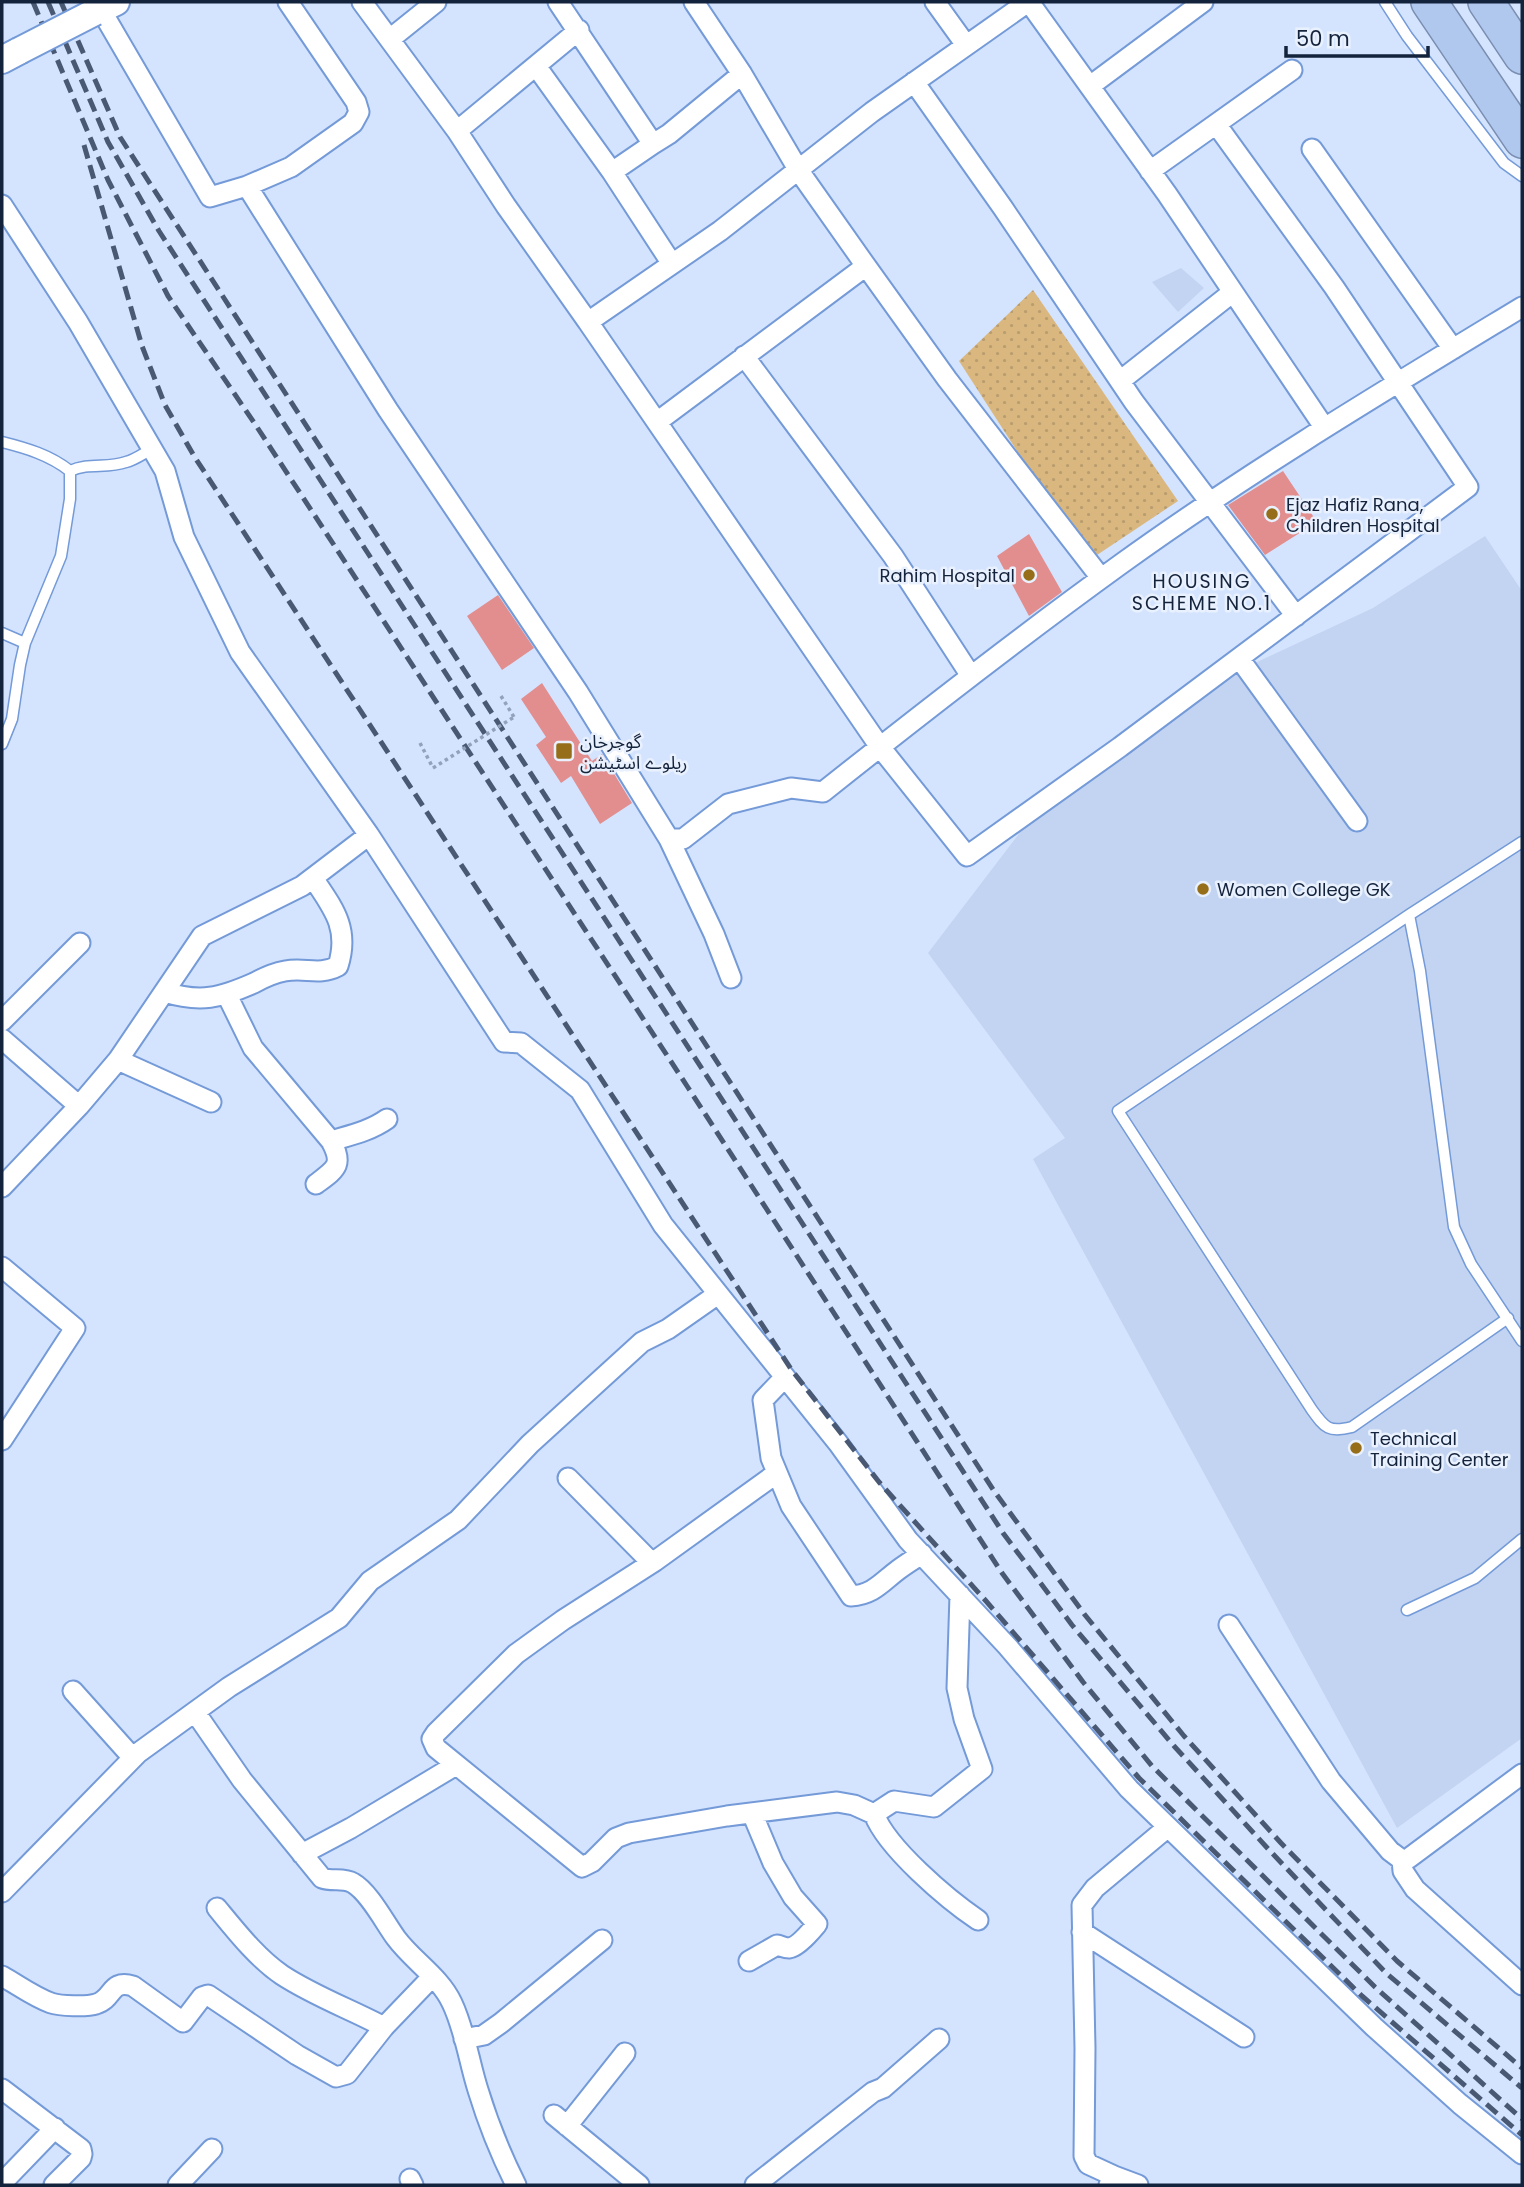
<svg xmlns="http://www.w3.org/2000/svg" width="1524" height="2187" viewBox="0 0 1524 2187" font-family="Poppins,'Noto Sans Arabic',sans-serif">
	<defs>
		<pattern id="grass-dots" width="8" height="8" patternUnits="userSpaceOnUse" patternTransform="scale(1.75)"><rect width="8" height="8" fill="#d9b77f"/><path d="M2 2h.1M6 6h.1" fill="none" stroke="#b99d6f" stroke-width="1.8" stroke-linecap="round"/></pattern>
	</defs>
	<rect width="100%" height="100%" fill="#d4e4ff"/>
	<path fill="#c2d4f1" d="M1181,268L1204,288L1178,312L1152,282Z
		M1485,536L1522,591V1738L1397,1828L1033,1159L1065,1138L928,953L1044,801L1197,690L1373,608Z"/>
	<path fill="url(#grass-dots)" d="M1033,290L1178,501L1088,561L959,361Z"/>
	<path fill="#e28e8e" d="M1283,471L1317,522L1265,555L1228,505Z
		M1029,534L1062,592L1029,616L997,556Z
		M498,595L534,648L502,670L467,616Z
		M542,683L592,761L602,754L632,803L600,824L571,776L561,783L536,745L546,737L521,699Z"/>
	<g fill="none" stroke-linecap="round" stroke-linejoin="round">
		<g stroke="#749ad8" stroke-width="13">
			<path id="lane" d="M1385,2L1407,36L1504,163L1522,176
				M2,442C26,448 50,455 70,471C89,462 107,469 126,462C135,460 144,453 152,449
				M2,633L25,643
				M2,744L12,719L20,665L25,643L61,556L70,499V471
				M1409,915L1420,971L1454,1227L1471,1264L1522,1341
				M1508,1318L1352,1427C1329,1433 1325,1428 1312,1410L1118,1111L1409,915L1522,842
				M1407,1610L1475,1578L1522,1539"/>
		</g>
		<g stroke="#749ad8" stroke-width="23">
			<path id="street" d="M362,2L457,131L506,206L588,322
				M558,2L653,144L669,134L742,74
				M694,2L742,74L799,171L866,266L947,379L1101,578
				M935,2L966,45
				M1028,2L872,112L720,231L588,322L880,747L967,856L1120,747L1468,487L1334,287L1216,124
				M1029,2L1167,194L1324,427
				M101,10L210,197L247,186L388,410L578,692L669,839
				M390,39L436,2
				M536,66L612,172L672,264
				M914,82L1003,208L1134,402L1296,616
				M1090,86L1203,2
				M457,131L579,30
				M1312,149L1453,349
				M1150,171L1292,70
				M612,172L653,144
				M247,186L291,167L353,123L359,112L356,102L288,2
				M2,205L78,322L165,471L184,537L240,652L369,835L504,1042L521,1043L580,1090L663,1225L838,1443L908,1540L1008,1647L1129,1789L1374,2027L1460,2104L1522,2154
				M744,356L893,556L971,676
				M1120,381L1233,292
				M657,422L866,266
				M1239,658L1357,821
				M731,978L714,934L669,839H683L728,804L791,788L823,792C921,714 1020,637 1121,564C1250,471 1387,389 1522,307
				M164,992C201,1003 220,998 254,983C263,978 274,973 285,971C305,967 319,976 338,966C350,928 333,908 313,878
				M227,995L253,1048L331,1141C351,1135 370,1131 387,1119
				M2,1021L80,943
				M2,1039L79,1106
				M118,1060L211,1102
				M316,1184C336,1169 344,1165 331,1141
				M2,1187L79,1106L118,1060L202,936L302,886L369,835
				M2,1267L75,1328L2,1440
				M785,1377L763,1400L771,1458L791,1506L851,1596C873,1595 882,1582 898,1570C906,1564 914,1559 922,1554
				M777,1473L655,1561L563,1620L516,1654L436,1733L432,1739L436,1748L582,1867L592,1862L616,1838L629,1833L727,1816L837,1802L854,1805L874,1814C887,1848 947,1899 978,1920
				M568,1478L652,1563
				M1229,1625L1331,1781L1390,1851L1402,1860L1409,1858L1522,1774
				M73,1691L133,1758
				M195,1712L242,1780L322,1878C332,1882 343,1877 353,1883C369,1892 385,1923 396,1938C413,1961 440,1977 452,2003C465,2030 469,2062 478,2090C488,2123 501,2155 516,2185
				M874,1814L894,1801L934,1807L982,1769L964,1719L957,1688L960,1595
				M302,1854L351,1828L456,1765
				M1402,1860L1403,1871L1415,1889L1522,1985
				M2,1892L138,1753L229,1687L339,1618L370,1581L458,1520L530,1444L642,1342L668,1329L718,1294
				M217,1908C236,1931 257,1958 282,1975C314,1996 350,2009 384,2027
				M1082,1932L1244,2037
				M749,1961L777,1945C781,1946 785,1948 789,1948C798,1947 812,1930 817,1924L793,1897L773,1863L752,1813
				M2,1976C18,1985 34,1997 51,2003C60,2006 87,2007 96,2004C114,1999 109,1979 133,1986L183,2022L202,1997L208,1995L297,2055L336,2077L347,2074L384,2027L432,1977
				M464,2039L484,2035L501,2023L602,1940
				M2,2089L81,2149L82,2154L81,2158L54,2185
				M554,2115L639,2185
				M567,2126L625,2053
				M1114,2176L1138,2185
				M410,2179L413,2185
				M2,2183L55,2128
				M178,2185L212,2149
				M755,2185L873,2092L883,2088L939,2039
				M1109,2185L1114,2176L1088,2164L1084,2156L1085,2048L1082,1905L1095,1888L1168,1827"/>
		</g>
		<g stroke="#749ad8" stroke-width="30">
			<path id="secondary" d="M95,12L116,2
				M2,60L19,51"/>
		</g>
		<g stroke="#798eb0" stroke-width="38">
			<path id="highway" d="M1429,2L1522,140
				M1486,2L1522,56"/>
		</g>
		<path stroke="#92a1bc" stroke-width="3.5" stroke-dasharray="3.5 3.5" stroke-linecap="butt" d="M501,696L514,717
			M420,743L433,768"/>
		<use href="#lane" stroke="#fff" stroke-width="10"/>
		<use href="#street" stroke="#fff" stroke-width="19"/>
		<use href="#secondary" stroke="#fff" stroke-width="26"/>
		<use href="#highway" stroke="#b0c8ee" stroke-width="35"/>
		<path stroke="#4a5973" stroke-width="5" stroke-dasharray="14 7" stroke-linecap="butt" d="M33,2L108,180L168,296L255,424L687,1086L1002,1573L1083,1682L1152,1766L1375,1987L1522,2119
			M48,2L108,142L159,231L1003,1533L1072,1625L1174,1746L1271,1852L1386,1973L1522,2088
			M61,2L120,137L994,1491L1085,1615L1184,1736L1281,1843L1397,1961L1522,2068
			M84,145L142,346L165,405L194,456L791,1369L879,1482L986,1601L1139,1778L1362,1996L1522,2135"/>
		<g stroke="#749ad8" stroke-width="30" stroke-linecap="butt">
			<path id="secondary-bridge" d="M19,51L95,12"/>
		</g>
		<path stroke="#92a1bc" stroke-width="3.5" stroke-dasharray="3.5 3.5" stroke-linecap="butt" d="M433,768L514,717"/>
		<use href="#secondary-bridge" stroke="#fff" stroke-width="26"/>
	</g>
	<g fill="#966d18" stroke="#e9f1fe" stroke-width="2.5">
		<circle cx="1272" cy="514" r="7"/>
		<circle cx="1029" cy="575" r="7"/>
		<rect x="555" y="742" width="18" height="18" rx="3.5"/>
		<circle cx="1203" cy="889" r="7"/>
		<circle cx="1356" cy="1448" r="7"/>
	</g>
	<g text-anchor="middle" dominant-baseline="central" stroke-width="5" stroke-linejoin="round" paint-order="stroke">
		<g font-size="18" fill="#14233c" stroke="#e9f1fe" text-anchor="start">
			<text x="1286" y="504">Ejaz Hafiz Rana,<tspan x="1286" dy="21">Children Hospital</tspan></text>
			<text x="1015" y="575" text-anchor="end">Rahim Hospital</text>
			<text x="580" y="741">گوجرخان<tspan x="580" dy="21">ریلوے اسٹیشن</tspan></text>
			<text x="1217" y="889">Women College GK</text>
			<text x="1370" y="1438">Technical<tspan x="1370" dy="21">Training Center</tspan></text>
		</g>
		<g font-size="19" letter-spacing="2" fill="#14233c" stroke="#e9f1fe">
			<text x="1202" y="581">HOUSING<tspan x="1202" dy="22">SCHEME NO.1</tspan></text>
		</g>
	</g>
	<rect width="1524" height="2187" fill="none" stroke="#14233c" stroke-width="7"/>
	<path d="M1286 46v10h142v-10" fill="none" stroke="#14233c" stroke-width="3.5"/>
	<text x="1296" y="46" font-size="21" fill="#14233c" stroke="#e9f1fe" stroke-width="5" paint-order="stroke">50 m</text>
</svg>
